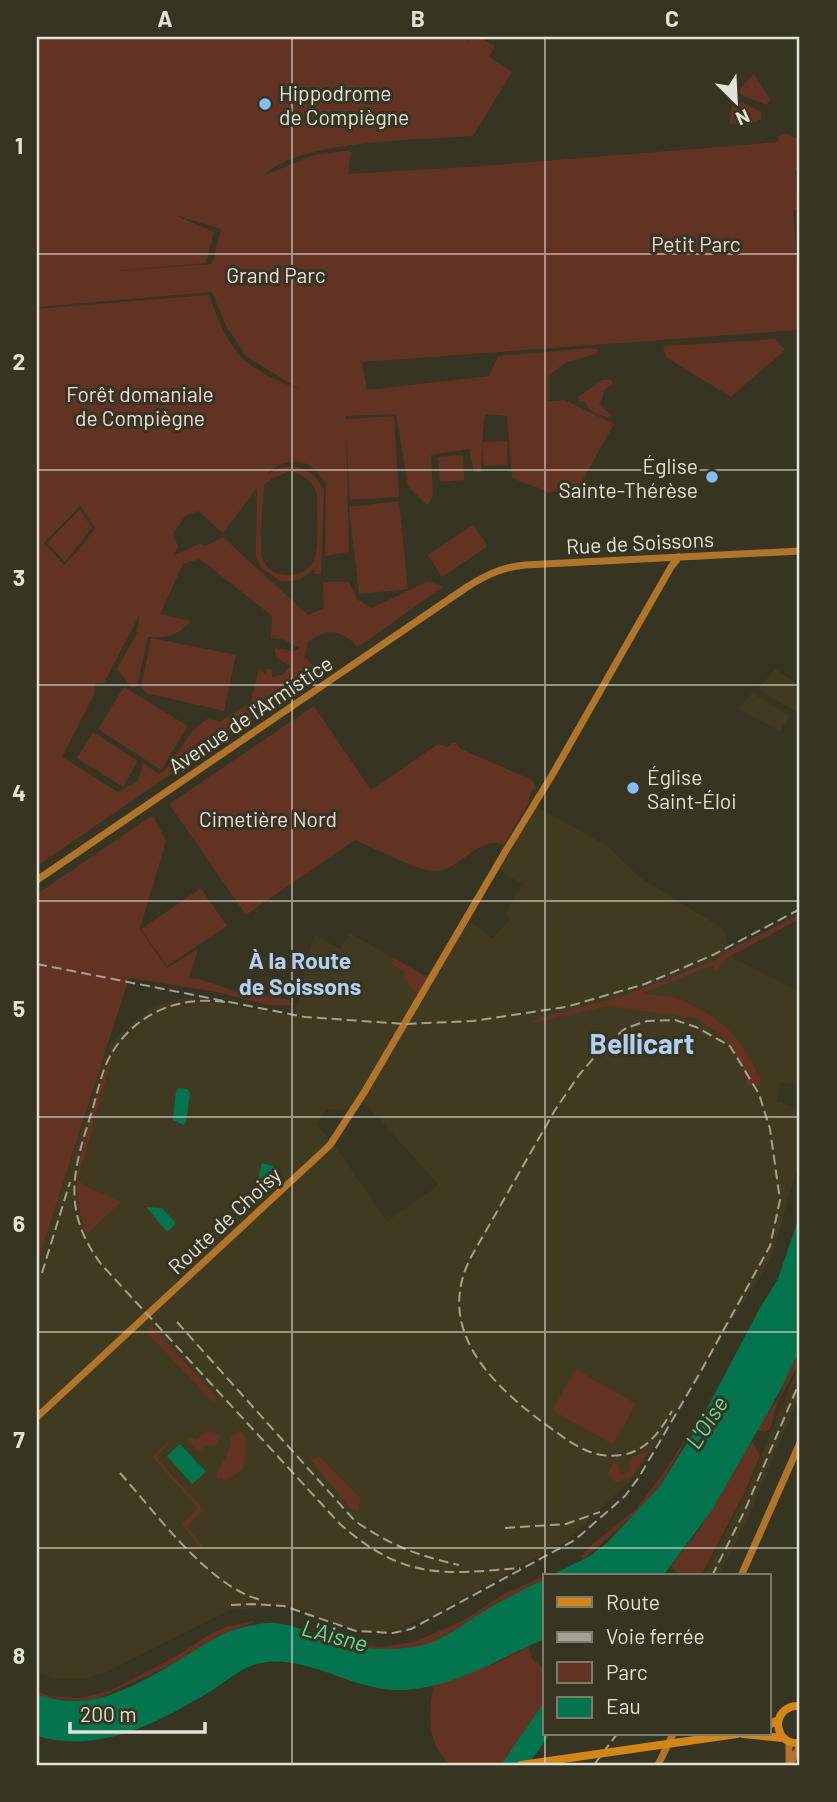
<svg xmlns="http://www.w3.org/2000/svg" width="837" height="1802" viewBox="0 0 837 1802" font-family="Barlow,sans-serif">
	<rect width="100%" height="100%" fill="#373421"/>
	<path fill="#3f3a20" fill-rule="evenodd" d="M775,669L800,685V714L758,689Z
		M752,693L790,716L780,731L738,709Z
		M534,805L607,846L641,878L725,930L730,956L800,992V1086L780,1082L777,1102L800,1109V1157L772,1257L636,1475L567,1541L432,1615L395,1630L379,1632L353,1629L286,1605L228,1611L109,1671L87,1678H55L37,1673V1265L109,1044L153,1006L184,998L295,1016L314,934L340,949L350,933L429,979L469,921L492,938L506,925L510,917L505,914L522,884L498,870ZM358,1096L439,1185L387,1221L337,1149L317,1125L327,1109L350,1110Z
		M800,1368V1395L745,1525L719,1576H703L745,1494L795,1374Z"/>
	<path fill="#623223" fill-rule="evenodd" d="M37,37H468L466,43L470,37H479L495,46L489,57L512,72L473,136C423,140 296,140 265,175L314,155L351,150L348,174L482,166L778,142L779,136L785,133L800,140V171H795L798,209L793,210L797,262H800V336L799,330L362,362L367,390L489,376L498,356L590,348L598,349L596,354L565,363L549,375V401L565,400L614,424L571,501L556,491L548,493C536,485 524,485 512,477L507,416L485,414L482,442L507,441L508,465L484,466L482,445L481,472H474L469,449L431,455L433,495L429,504L427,505L408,486L396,414L345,416L346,419L394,416L399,497L350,500L346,432L349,552L325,556L326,483C321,478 316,469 310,466C297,458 277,462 268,474C292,461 309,464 324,490L321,574H315L314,570L299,580L282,582L261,568L256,556L257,488L223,533L198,511L185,516L173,534L178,546L174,555L199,544L206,546L223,537L308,615L324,608L323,582H349L358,600L372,608L428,581L443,587L358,647C340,630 329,627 308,642L305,657L313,666L316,675L37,866V309L209,295C216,315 227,343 242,358C253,369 285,385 299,389L246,356L226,326L212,292L37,307ZM175,215L221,229L212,264L116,271L206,263L214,232ZM290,471C304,475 315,482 317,497C317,514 319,541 315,557C309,581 266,581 262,556C259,540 263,503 264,485L271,479ZM80,506L95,528L81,547L64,565L44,543ZM200,559L272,616L271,638L285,640L299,648L295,651L275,648L276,658L290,666L282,675L272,677V669H267L265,674L259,667L251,702L221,721L207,719L193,730L166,769L159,774L143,763L138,781L118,792L62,757L94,695L95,683H104L139,616L137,633L117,669L132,688L137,686L148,637C167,638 178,636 191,621L160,614L183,564Z
		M754,74L770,99L767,105L736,93Z
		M733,98L761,112V119L756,122L729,124Z
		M775,339L785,350L731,397L667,358L663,349L665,346Z
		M602,380H611L613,384L604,390L602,400L599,404L612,416L609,418C600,414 589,414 586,403L579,401L578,397Z
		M463,455L464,480L440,482L438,457Z
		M399,501L408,589L359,594L349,507Z
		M80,509L92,528L65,562L47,543Z
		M473,525L488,546L442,577L428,555Z
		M151,638L236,655L224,711L146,693L141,687Z
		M124,687L188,726L161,770L98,729Z
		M314,706L371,790L438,744L447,747L452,743H456L461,749L532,780L535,787L529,797V802L504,844C473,838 464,868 436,871C421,873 372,847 355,840L246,915L169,804Z
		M93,732L138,761L123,787L77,758Z
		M150,817H154L166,841L140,929L167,968L198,949L189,979L196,978L238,992L289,1000L291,1005H268L212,991L129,978L37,1265V894Z
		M201,888L227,926L167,966L141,929Z
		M800,914V919L725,959L718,969L715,970L713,965L644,993C654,996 666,995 677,998C683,999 691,1004 697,1008C731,1024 746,1048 761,1081L760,1087L747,1085L743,1070L728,1042L699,1019L609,1006L539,1022H531L541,1017L617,998L716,960L721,954Z
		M393,958L428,977L423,988L417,993C411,989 403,980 404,972L391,964Z
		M114,1052L78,1178L82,1184L121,1202L86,1235C81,1218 75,1195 77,1177C80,1146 100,1079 114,1052Z
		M148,1326H152L212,1392L217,1399L215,1402L211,1400L150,1336Z
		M800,1351V1367L796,1369L778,1401L770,1429L765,1432L756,1430L780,1395L787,1374Z
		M576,1369L636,1404L613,1445L552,1410Z
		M716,1388L660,1486L640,1509L585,1558L581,1557L589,1547L636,1509L670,1464Z
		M210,1431L220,1435L216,1446L206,1445L199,1452L187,1440L190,1438L197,1440L203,1433Z
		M239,1431L246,1437L244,1468L228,1480L218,1479L216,1476C221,1462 232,1453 230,1438Z
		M169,1441L171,1442L156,1457L204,1510L187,1527L202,1544L201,1548L181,1524L197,1510V1507L152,1457Z
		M753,1442L760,1456L744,1494L701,1576H681L671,1566L701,1527L714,1498L748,1444Z
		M646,1451L647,1453L631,1477L617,1483L610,1478L608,1473L614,1462L618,1463L620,1472L624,1475L628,1473L630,1458Z
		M319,1456L360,1498L358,1512L350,1508L311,1460Z
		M546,1575L545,1581L455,1633L426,1647L397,1650L357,1649L326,1640L323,1637L381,1647L414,1642L464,1620L502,1595Z
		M253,1621V1623L223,1634L181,1660L97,1699L83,1701L37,1697V1691L50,1696L80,1698L109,1691L175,1657L212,1633L229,1626Z
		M529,1646L532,1659L542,1667L545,1666V1701L502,1764L450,1765C426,1742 429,1716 433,1686L498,1662Z"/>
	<path fill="#03744d" d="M179,1088L187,1089L190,1093L186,1122L184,1125L173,1120L176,1091Z
		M262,1163L276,1167L269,1191L256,1188Z
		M146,1207L162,1208L176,1223L167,1232Z
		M800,1214V1349L780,1391L712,1510L663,1576H550L590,1556L608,1542L660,1486L697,1427L760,1308L778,1279Z
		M180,1444L206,1472L192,1484L167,1456Z
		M545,1579V1639C496,1659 450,1691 395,1690C348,1689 297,1648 251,1666C234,1673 222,1685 206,1694C155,1724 99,1754 37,1736V1695C53,1700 78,1703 95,1699C121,1694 158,1673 181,1659C200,1648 216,1635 237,1629C285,1615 292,1628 334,1641C359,1649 388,1651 413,1647C444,1643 467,1620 493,1606C510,1596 527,1588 545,1579Z
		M545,1701V1734H550L528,1765H501Z"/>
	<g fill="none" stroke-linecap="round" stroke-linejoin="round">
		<path stroke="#b0752b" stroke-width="7" d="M37,880L467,587C486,575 503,567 525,565L800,551
			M37,1417L330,1145L365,1091L505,852L551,777L671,567L679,557
			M741,1576L800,1443
			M789,1742V1765
			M658,1765L673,1734
			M790,1765L800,1745"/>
		<path stroke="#d28618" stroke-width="8" d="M800,1706C788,1705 779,1712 778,1724C779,1737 787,1744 800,1743
			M769,1725L778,1720
			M743,1734L783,1738
			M681,1742L737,1734"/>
		<path stroke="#a4a193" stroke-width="2" stroke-dasharray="10 5" stroke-linecap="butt" d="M37,964L305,1017L405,1024L473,1021L566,1007L645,984L713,955L800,909
			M225,1002C177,995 131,1015 108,1060C101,1075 97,1094 92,1111C73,1170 61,1210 101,1264L340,1524C403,1579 440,1575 520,1568
			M42,1273L70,1182
			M177,1322L355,1521C392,1546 416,1555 459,1565
			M120,1473C156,1513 209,1587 261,1600
			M505,1528L566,1524L600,1512
			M712,1576L745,1510L800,1381
			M231,1605L253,1604L284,1606L356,1631L393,1633L411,1629L575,1540L625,1496L639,1477L701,1371L770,1246L780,1200L770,1129L759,1094L730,1046L696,1027L675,1020L647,1021L626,1028L604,1046L579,1075L555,1110L471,1257C434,1329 491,1384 545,1424C569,1441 590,1460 622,1455C647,1451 660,1431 672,1411
			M594,1765L617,1734"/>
		<path stroke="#d28618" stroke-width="8" d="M521,1765L681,1742"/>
	</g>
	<path fill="none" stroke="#e4e2d6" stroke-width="2" stroke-opacity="0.55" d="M292,37V1765M545,37V1576M37,254H800M37,470H800M37,685H800M37,901H800M37,1117H800M37,1332H800M37,1548H800M545,1734V1765"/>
	<g fill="#87bbfb" stroke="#373421" stroke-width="2.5">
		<circle cx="265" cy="104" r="7"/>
		<circle cx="712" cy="477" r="7"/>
		<circle cx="633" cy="788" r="7"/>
	</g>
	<g text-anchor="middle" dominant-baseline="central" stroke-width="6" stroke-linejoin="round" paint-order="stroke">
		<g font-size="21" fill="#e4e2d6" stroke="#373421" text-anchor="start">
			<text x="279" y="92">Hippodrome<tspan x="279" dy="24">de Compiègne</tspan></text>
			<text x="698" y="465" text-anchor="end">Église<tspan x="698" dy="24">Sainte-Thérèse</tspan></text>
			<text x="647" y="776">Église<tspan x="647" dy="24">Saint-Éloi</tspan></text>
		</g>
		<g font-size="21" fill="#f3dcd5" stroke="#373421">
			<text x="696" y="243">Petit Parc</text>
			<text x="276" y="274">Grand Parc</text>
			<text x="140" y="393">Forêt domaniale<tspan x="140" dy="24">de Compiègne</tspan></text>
			<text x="268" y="818">Cimetière Nord</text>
		</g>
		<g font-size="21" fill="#e4e2d6" stroke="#373421">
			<text transform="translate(640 542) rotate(-3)">Rue de Soissons</text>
			<text transform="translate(250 714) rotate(-34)">Avenue de l'Armistice</text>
			<text transform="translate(224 1220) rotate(-43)">Route de Choisy</text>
		</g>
		<g font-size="23" font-weight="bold" fill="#b1cef3" stroke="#373421">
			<text x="300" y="960">À la Route<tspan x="300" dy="26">de Soissons</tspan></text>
		</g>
		<g font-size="23" font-style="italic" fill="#5edba3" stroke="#373421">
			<text transform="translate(706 1422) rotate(-57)">L'Oise</text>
			<text transform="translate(335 1635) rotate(15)">L'Aisne</text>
		</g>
		<g font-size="28" font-weight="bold" fill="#b1cef3" stroke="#373421">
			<text x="642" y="1043">Bellicart</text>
		</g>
	</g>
	<rect width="837" height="1802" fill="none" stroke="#373421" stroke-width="77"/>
	<rect x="543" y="1574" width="228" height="161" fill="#373421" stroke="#7c7a69" stroke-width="2"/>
	<rect x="557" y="1597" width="35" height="10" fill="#d28618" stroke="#7c7a69" stroke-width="2"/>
	<text x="606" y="1610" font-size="21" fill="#e4e2d6">Route</text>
	<rect x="557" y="1632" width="35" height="10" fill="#a4a193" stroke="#7c7a69" stroke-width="2"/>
	<text x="606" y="1644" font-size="21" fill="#e4e2d6">Voie ferrée</text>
	<rect x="557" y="1662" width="35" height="21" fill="#623223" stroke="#7c7a69" stroke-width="2"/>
	<text x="606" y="1680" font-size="21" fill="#e4e2d6">Parc</text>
	<rect x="557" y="1697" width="35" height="21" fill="#03744d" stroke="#7c7a69" stroke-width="2"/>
	<text x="606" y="1714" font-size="21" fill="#e4e2d6">Eau</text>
	<g transform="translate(736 102) rotate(156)" stroke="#373421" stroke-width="5" paint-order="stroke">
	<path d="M0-5L12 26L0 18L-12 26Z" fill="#e4e2d6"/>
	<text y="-10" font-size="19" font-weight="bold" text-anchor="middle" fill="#e4e2d6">N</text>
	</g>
	<path d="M70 1722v10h135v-10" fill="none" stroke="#e4e2d6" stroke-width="3.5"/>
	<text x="80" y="1722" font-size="21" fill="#e4e2d6" stroke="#373421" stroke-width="5" paint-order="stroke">200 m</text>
	<rect x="38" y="38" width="760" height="1726" fill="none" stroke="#e4e2d6" stroke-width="2.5"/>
	<g font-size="23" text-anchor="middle" font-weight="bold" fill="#e4e2d6">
		<text x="165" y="27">A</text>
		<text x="418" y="27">B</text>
		<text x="672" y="27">C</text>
		<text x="19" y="154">1</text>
		<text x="19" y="370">2</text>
		<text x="19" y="586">3</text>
		<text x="19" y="801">4</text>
		<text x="19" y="1017">5</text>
		<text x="19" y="1232">6</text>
		<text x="19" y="1448">7</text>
		<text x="19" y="1664">8</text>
	</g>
</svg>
